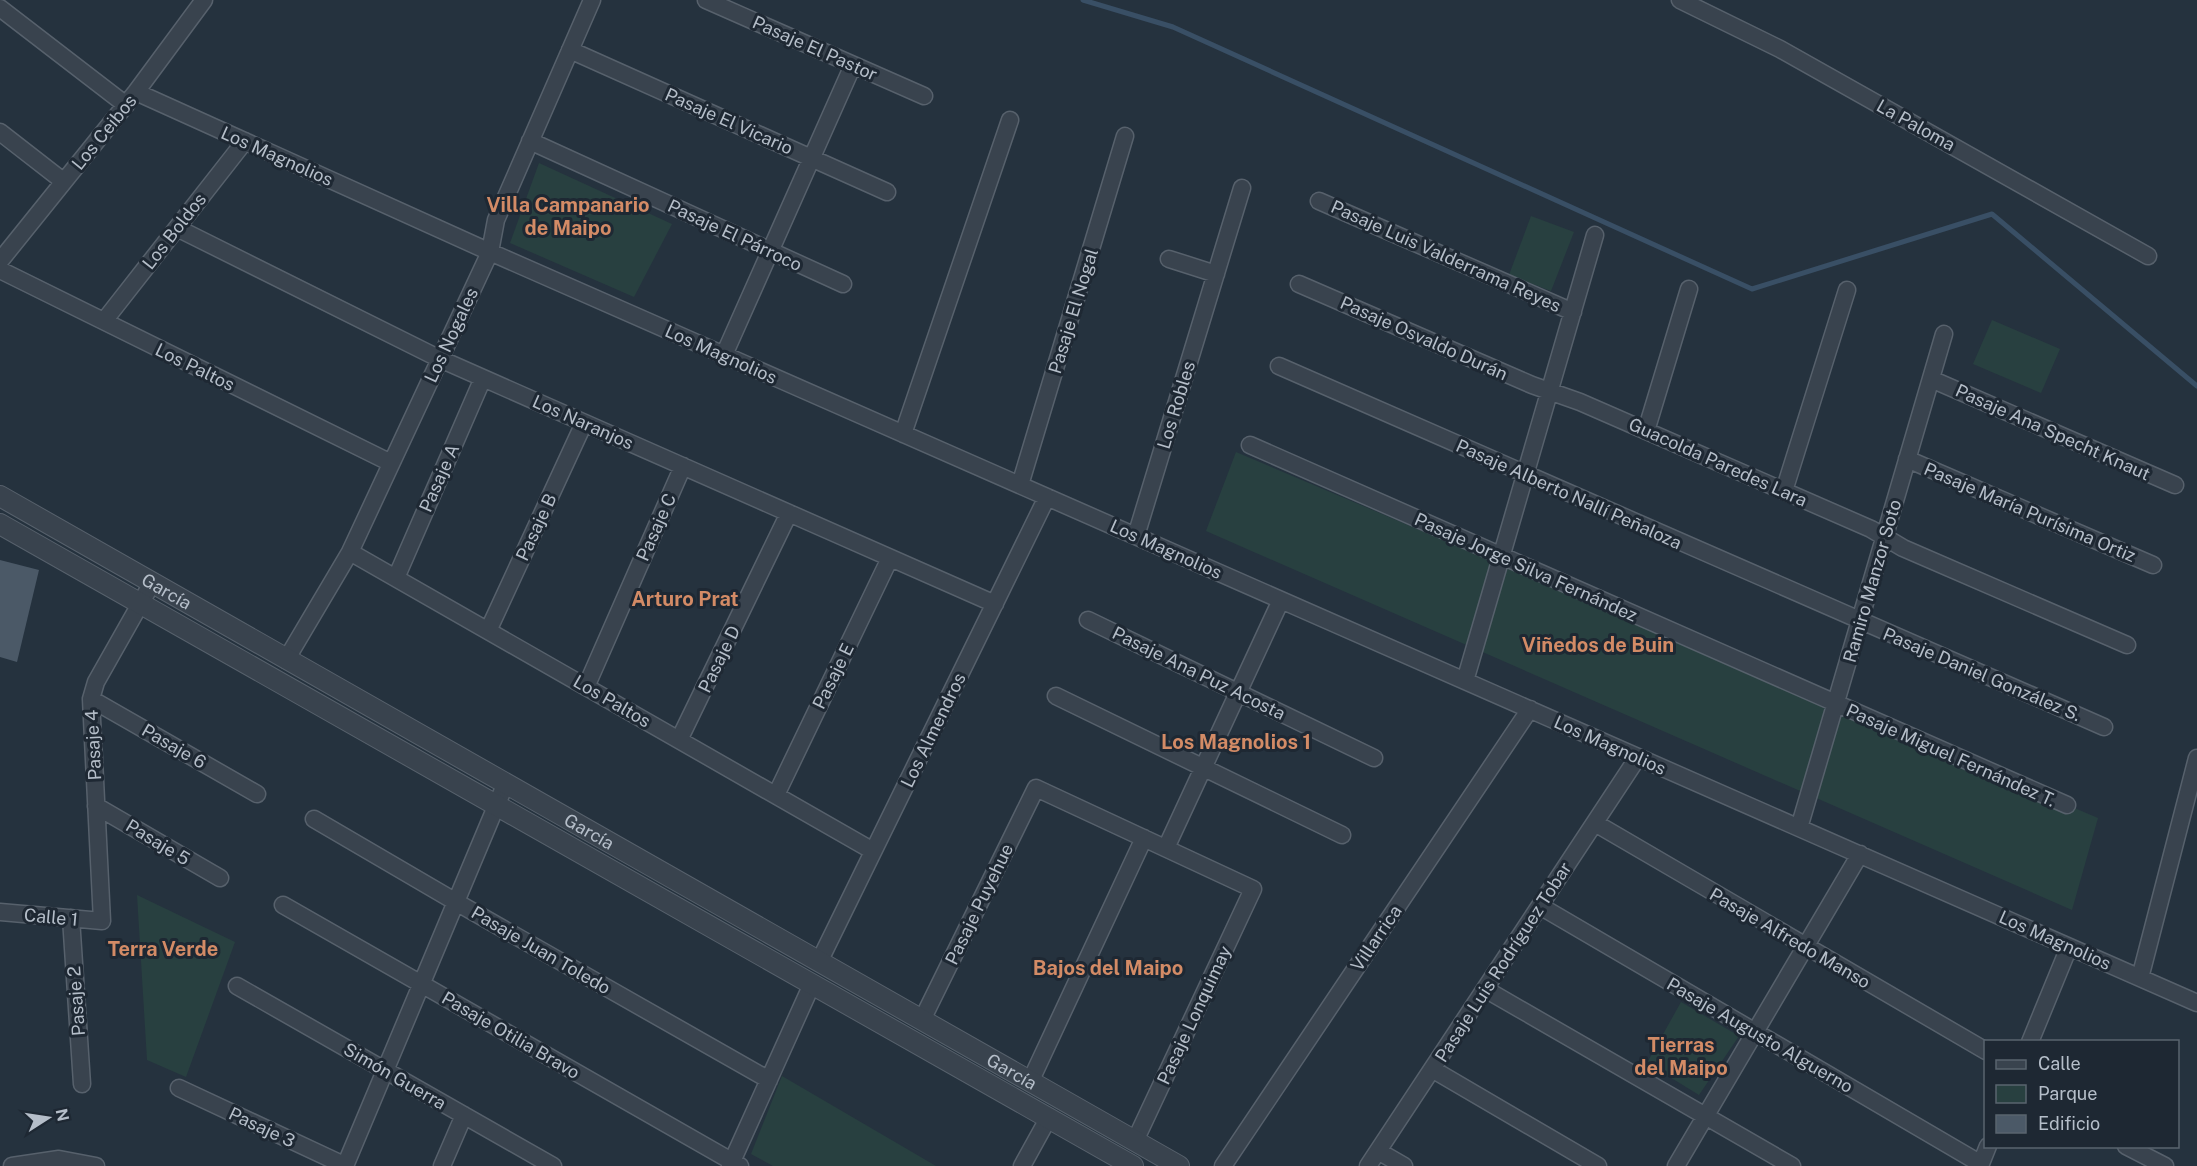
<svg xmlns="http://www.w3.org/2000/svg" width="2197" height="1166" viewBox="0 0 2197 1166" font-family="'Public Sans',sans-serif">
	<rect width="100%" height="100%" fill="#25323e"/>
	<path fill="#284040" d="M539,163L672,224L634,297L510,243Z
		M1531,216L1574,232L1551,291L1509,275Z
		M1992,320L2060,349L2041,393L1973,364Z
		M1236,452L2098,818L2072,910L1206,531Z
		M137,895L235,942L186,1077L147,1060Z
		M1681,1002L1739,1036L1699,1095L1647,1063Z
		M782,1076L936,1166H773L751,1154Z"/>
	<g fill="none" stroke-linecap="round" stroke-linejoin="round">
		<path stroke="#394f65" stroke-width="5" d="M1083,0L1173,27L1752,289L1992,214L2197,386"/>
	</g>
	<path fill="#4b5967" d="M0,560L39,570L17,662L0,657Z"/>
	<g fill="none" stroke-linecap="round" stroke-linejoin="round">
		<g stroke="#57616c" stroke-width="19">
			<path id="minor" d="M706,0L924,96
				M1680,0L1780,49L2148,256
				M0,8L126,105
				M570,50L887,192
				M136,92L490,252L2197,1003
				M0,132L63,181
				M530,141L843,284
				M1319,201L1573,312
				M177,228L440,359L995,604
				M1169,259L1216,274
				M0,261L136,92L204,0
				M0,270L391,463
				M1299,284L1532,385L1580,402L1871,529L1903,548L2127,645
				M104,321L245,141
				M724,355L853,65
				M1279,366L2104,727
				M1931,379L2175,485
				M1646,431L1689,289
				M903,434L1010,120
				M1250,445L2067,805
				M1907,459L2153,565
				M1020,485L1125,136
				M1784,491L1847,290
				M1136,536L1242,188
				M350,552L873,851
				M396,578L483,378
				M1088,620L1374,758
				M488,631L584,423
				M286,660L350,552L490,252L496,220L592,0
				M1465,681L1595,235
				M586,687L683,466
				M1056,696L1342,835
				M91,699L257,794
				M679,740L789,513
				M776,795L890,558
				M96,806L220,878
				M314,819L456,902L769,1080
				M1595,823L1986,1051
				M1799,828L1944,334
				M1166,848L1281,600
				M283,905L740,1166
				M1540,906L1981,1164
				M0,912L102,921L91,699L96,682L152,583
				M71,918L82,1084
				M819,962L1047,497
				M2140,978L2197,758
				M237,986L553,1166
				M1485,989L1792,1166
				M922,1020L1036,788L1253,889L1135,1141
				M2030,1042L2069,947
				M1432,1069L1598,1166
				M1030,1082L1144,838
				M179,1088L346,1166
				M2126,1146L2165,1166
				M1378,1151L1404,1166
				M12,1166L59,1159L96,1166
				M345,1166L505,785
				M442,1166L464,1115
				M730,1166L812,984
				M1022,1166L1049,1117
				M1223,1166L1530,709
				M1368,1166L1638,757
				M1676,1166L1860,854
				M1980,1166L1988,1146"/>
		</g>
		<g stroke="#57616c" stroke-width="22">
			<g id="tertiary">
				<path id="s1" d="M0,496L1179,1166"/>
				<path d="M0,524L1133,1166"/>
			</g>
		</g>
		<use href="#minor" stroke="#39434e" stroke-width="16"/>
		<use href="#tertiary" stroke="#39434e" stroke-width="20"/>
	</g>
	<g text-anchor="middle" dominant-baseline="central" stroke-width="6" stroke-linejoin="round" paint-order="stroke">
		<g font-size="18" fill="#b5bec9" stroke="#1e2833">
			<text transform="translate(815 48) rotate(24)">Pasaje El Pastor</text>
			<text transform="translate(729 121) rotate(24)">Pasaje El Vicario</text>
			<text transform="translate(1916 125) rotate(29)">La Paloma</text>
			<text transform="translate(104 132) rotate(-51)">Los Ceibos</text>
			<text transform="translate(277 156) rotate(24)">Los Magnolios</text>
			<text transform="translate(174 231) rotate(-52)">Los Boldos</text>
			<text transform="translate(735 235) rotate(25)">Pasaje El Párroco</text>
			<text transform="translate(1446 256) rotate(24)">Pasaje Luis Valderrama Reyes</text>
			<text transform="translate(1073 311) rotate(-73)">Pasaje El Nogal</text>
			<text transform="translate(451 335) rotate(-65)">Los Nogales</text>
			<text transform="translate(1424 338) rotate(24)">Pasaje Osvaldo Durán</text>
			<text transform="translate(721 354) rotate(24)">Los Magnolios</text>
			<text transform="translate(195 367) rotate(26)">Los Paltos</text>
			<text transform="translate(1176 405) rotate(-73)">Los Robles</text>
			<text transform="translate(583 422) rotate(24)">Los Naranjos</text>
			<text transform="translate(2053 432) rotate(24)">Pasaje Ana Specht Knaut</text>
			<text transform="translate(1718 462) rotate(24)">Guacolda Paredes Lara</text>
			<text transform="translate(439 478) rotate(-66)">Pasaje A</text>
			<text transform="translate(1569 494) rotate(24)">Pasaje Alberto Nallí Peñaloza</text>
			<text transform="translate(2030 512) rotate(23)">Pasaje María Purísima Ortiz</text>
			<text transform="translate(536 527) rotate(-65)">Pasaje B</text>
			<text transform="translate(656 527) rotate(-66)">Pasaje C</text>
			<text transform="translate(1166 549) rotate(24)">Los Magnolios</text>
			<text transform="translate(1526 567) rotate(24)">Pasaje Jorge Silva Fernández</text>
			<text transform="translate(1872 581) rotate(-74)">Ramiro Manzor Soto</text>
			<text stroke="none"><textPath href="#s1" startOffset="192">García</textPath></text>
			<text transform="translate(719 659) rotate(-64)">Pasaje D</text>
			<text transform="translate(1199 673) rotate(26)">Pasaje Ana Puz Acosta</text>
			<text transform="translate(1982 674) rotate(23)">Pasaje Daniel González S.</text>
			<text transform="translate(833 676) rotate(-64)">Pasaje E</text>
			<text transform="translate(612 701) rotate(30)">Los Paltos</text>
			<text transform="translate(933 730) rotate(-64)">Los Almendros</text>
			<text transform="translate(93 745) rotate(-93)">Pasaje 4</text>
			<text transform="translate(1610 745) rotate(24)">Los Magnolios</text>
			<text transform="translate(174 746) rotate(30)">Pasaje 6</text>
			<text transform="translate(1951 755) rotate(24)">Pasaje Miguel Fernández T.</text>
			<text stroke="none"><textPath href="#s1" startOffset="678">García</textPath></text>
			<text transform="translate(158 842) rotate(31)">Pasaje 5</text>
			<text transform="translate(979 904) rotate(-64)">Pasaje Puyehue</text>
			<text transform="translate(51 917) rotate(5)">Calle 1</text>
			<text transform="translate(1376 938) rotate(-56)">Villarrica</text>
			<text transform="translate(1790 938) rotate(30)">Pasaje Alfredo Manso</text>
			<text transform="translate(2055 940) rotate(24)">Los Magnolios</text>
			<text transform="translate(541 950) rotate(30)">Pasaje Juan Toledo</text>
			<text transform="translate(1503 962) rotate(-57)">Pasaje Luis Rodríguez Tobar</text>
			<text transform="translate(76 1001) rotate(-94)">Pasaje 2</text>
			<text transform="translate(1194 1015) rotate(-65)">Pasaje Lonquimay</text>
			<text transform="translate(511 1035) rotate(30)">Pasaje Otilia Bravo</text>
			<text transform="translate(1760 1035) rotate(30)">Pasaje Augusto Alguerno</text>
			<text stroke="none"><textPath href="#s1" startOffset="1164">García</textPath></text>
			<text transform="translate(395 1076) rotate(30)">Simón Guerra</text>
			<text transform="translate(262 1127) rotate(25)">Pasaje 3</text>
		</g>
		<g font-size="20" font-weight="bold" fill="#d38b66" stroke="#1e2833">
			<text x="568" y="205">Villa Campanario<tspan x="568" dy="23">de Maipo</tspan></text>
			<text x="685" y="599">Arturo Prat</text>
			<text x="1598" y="645">Viñedos de Buin</text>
			<text x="1236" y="742">Los Magnolios 1</text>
			<text x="163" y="949">Terra Verde</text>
			<text x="1108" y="968">Bajos del Maipo</text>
			<text x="1681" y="1045">Tierras<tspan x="1681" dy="23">del Maipo</tspan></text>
		</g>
	</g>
	<rect x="1984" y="1040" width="195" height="108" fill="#1e2833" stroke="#5a646f" stroke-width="1.5"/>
	<rect x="1996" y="1060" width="30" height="9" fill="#39434e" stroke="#5a646f" stroke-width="1.5"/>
	<text x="2038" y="1070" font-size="18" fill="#b5bec9">Calle</text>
	<rect x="1996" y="1085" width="30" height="18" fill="#284040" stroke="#5a646f" stroke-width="1.5"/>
	<text x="2038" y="1100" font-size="18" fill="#b5bec9">Parque</text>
	<rect x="1996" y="1115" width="30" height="18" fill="#4b5967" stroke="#5a646f" stroke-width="1.5"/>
	<text x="2038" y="1130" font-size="18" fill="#b5bec9">Edificio</text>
	<g transform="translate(48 1118) rotate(78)" stroke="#1e2833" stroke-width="4.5" paint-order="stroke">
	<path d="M0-4.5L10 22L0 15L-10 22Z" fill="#b5bec9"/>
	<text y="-9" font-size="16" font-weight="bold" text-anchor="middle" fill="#b5bec9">N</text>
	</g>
</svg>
